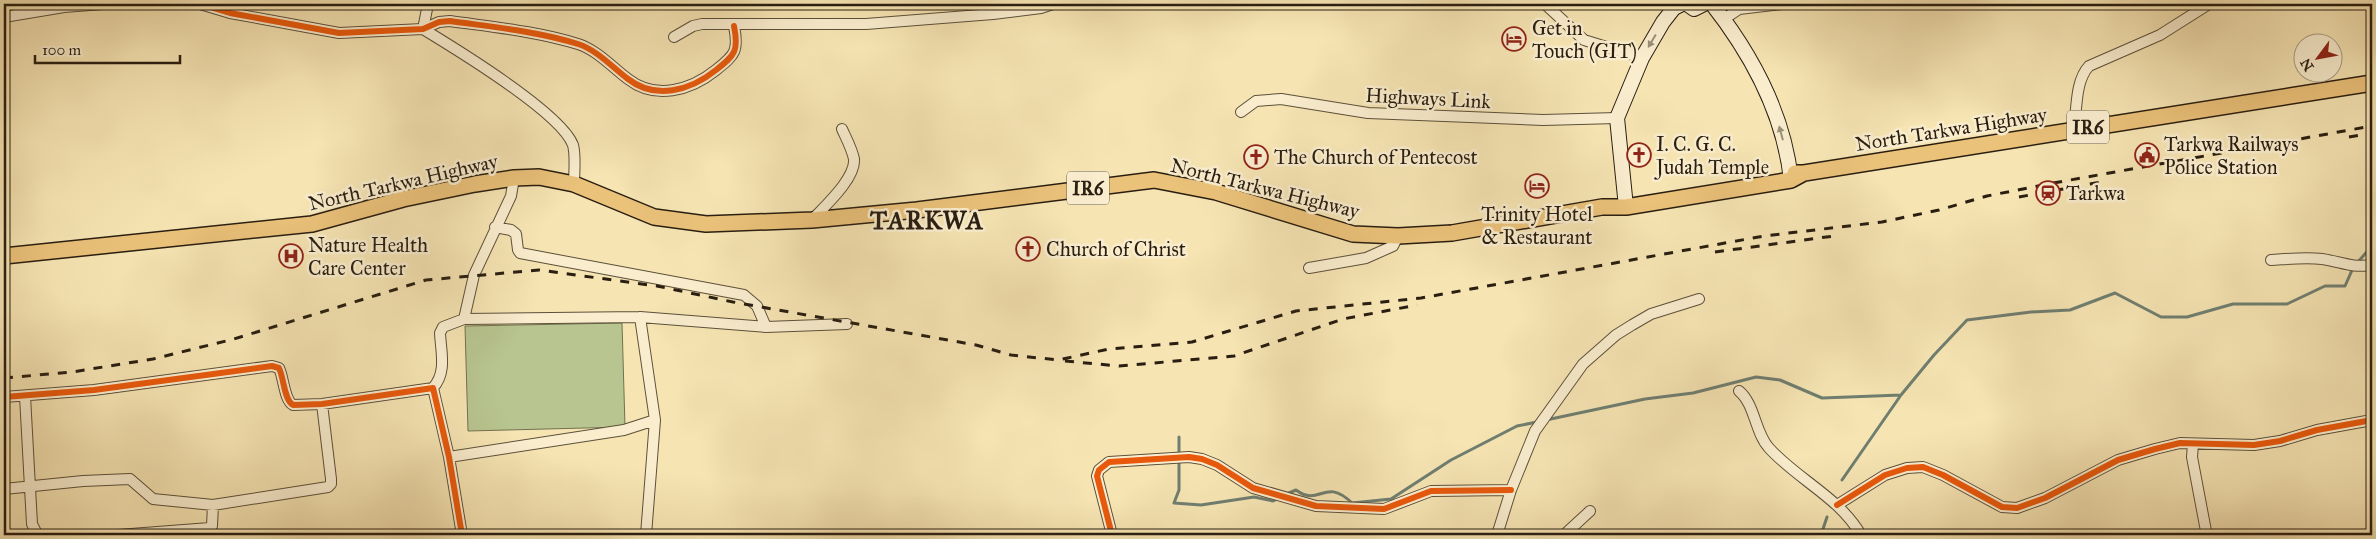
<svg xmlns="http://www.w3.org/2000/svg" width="2376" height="539" viewBox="0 0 2376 539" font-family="'IM FELL Great Primer',serif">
	<rect width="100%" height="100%" fill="#f6e4b3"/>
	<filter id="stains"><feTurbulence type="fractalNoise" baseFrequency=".004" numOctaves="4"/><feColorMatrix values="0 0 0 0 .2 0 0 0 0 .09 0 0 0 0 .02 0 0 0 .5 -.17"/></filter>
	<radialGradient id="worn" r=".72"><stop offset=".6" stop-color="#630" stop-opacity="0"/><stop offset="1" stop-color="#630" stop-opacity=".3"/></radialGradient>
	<path fill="#b8c590" stroke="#707250" d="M622,323L625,427L468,431L465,326Z"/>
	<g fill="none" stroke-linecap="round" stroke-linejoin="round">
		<path stroke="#6f7e70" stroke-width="3" d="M2357,263L2372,246
			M1546,420L1645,399L1693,393L1756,377L1780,380L1822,398L1901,395
			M1179,437V490L1174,503L1201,505L1254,497L1273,501L1279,498
			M1842,480L1901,395L1934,355L1967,320L2031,312L2070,310L2115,293L2161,317H2187L2233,304H2287L2325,286H2345L2353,268
			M1284,495L1296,490C1320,508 1324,476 1352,503L1391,499L1451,460L1517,426L1537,422
			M1821,535L1827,517"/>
		<g stroke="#5c503a" stroke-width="12">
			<path id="street" d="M200,4L230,13L339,33L423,29L439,22L450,21C492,27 536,31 578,44C597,50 612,67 628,79C655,100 690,91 716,70C735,55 739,51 734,26
				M1545,4L1584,40L1642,58
				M4,17L64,7L103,4
				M1724,19L1739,9L1782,4
				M423,29C456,49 561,113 573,145C576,156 574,173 574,184
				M423,29L428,4
				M674,37L693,26L702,24H866L993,14L1041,8L1053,4
				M1241,112L1256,101L1281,99L1368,113L1543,120L1617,118
				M2074,129C2077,109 2075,81 2089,66L2160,35L2209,4
				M812,220C825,206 856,178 854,159C852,149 846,138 842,129
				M495,227L511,230L516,234L518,250L520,253L744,295L757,306L766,327
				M2271,260C2288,259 2305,257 2322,259C2342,262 2351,268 2372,265
				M1309,268L1366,258L1393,246L1398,236
				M640,317L655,420L646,535
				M464,319L640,317L766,327L847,324
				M433,388C447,372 441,353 440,333L443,327L464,319L474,275L511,196L514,178
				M1739,391C1755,404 1755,433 1769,448C1798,480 1839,497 1861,535
				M25,396L32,524L37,534L40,535
				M4,397L94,390L272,366L279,368C284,378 284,400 293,405L322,404L433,388L449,457L462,535
				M2193,444L2192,457L2206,531L2203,535
				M449,457L624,430L655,420
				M4,489L83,481L130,479L153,499L213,505L328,487L331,484V479L322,404
				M1837,505L1885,475L1907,468L1923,467L1943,475L2002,507L2017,508L2045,498L2118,460L2155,449L2180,443L2254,445L2280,441L2317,430L2372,420
				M118,535L210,528L212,526L213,505
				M1112,535L1097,476L1099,470L1109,462L1189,457L1202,459L1217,465L1253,488L1316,506L1384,509L1431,491L1511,490
				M1497,535L1511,490L1535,431L1583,364L1616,335L1632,325L1651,314L1699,299
				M1564,535L1590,511"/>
		</g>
		<g stroke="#291e11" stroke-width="16">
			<path id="secondary" d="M1687,4L1694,9L1704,4
				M1712,4C1752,55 1784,114 1791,180
				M1626,207L1617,118L1642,58L1663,22L1674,8L1682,4"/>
		</g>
		<g stroke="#291e11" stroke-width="18">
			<path id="primary" d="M1795,173H1804L2372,83
				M4,256L312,224L403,199L475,184L514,178L539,177L574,184L654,217L706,224L812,220L917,210L1154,180L1216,192L1353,234L1398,236L1452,233L1602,207H1626L1791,180L1804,173"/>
		</g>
		<use href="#street" stroke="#f9edce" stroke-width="10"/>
		<use href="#secondary" stroke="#f9edce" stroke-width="14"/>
		<use href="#primary" stroke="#ebc27a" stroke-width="15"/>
		<path stroke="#291e11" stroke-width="3" stroke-dasharray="9 9" stroke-linecap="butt" d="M2349,137L2372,133
			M2019,197L2101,182
			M1715,252L1834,236
			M1065,361L1119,366L1234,356L1343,319L1417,305
			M4,378L72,372L153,359L234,339L426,280L539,270L657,286L733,302L976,345L1011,355L1058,360L1109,349L1192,342L1296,311L1421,298L1764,236L1882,222L1939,210L1987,196L2048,184L2372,126"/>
		<g stroke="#f9edce" stroke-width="9">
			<path id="cycleway" d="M200,4L230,13L339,33L423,29L439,22L450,21C492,27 536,31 578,44C597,50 612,67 628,79C655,100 690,91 716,70C735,55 739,51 734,26
				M4,397L94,390L272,366L279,368C284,378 284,400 293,405L322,404L433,388L449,457L462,535
				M1837,505L1885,475L1907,468L1923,467L1943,475L2002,507L2017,508L2045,498L2118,460L2155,449L2180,443L2254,445L2280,441L2317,430L2372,420
				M1112,535L1097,476L1099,470L1109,462L1189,457L1202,459L1217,465L1253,488L1316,506L1384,509L1431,491L1511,490"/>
		</g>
		<use href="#cycleway" stroke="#e8590c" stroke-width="6"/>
	</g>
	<defs><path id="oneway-solid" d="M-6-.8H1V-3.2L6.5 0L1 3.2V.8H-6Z" transform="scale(1.25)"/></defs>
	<g fill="#9b9079">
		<use href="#oneway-solid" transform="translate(1652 41) rotate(121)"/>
		<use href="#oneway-solid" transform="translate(1781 133) rotate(-105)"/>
	</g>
	<defs>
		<g id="hotel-ring" transform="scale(1.25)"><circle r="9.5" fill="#f9edce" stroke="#8f2418" stroke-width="1.5"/><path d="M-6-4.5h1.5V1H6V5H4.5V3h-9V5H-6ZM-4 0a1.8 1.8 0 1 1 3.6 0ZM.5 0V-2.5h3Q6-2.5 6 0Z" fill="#8f2418"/></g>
		<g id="church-ring" transform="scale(1.25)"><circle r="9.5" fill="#f9edce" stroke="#8f2418" stroke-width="1.5"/><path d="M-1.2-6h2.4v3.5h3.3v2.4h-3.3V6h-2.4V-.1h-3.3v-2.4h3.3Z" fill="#8f2418"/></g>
		<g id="civic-ring" transform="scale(1.25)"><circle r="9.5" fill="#f9edce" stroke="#8f2418" stroke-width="1.5"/><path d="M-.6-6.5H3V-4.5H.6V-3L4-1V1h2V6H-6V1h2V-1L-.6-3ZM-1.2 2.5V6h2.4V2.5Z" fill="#8f2418"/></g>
		<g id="station-ring" transform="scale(1.25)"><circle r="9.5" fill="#f9edce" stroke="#8f2418" stroke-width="1.5"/><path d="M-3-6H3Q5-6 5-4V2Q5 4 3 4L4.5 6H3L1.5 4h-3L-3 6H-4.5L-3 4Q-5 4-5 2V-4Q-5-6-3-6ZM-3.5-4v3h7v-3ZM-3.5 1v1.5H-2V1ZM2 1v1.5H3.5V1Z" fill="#8f2418"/></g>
		<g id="hospital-ring" transform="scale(1.25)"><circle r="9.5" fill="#f9edce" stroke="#8f2418" stroke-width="1.5"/><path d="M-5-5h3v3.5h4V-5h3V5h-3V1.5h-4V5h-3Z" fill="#8f2418"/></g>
	</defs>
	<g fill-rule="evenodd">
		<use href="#hotel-ring" x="1514" y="39"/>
		<use href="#church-ring" x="1639" y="155"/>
		<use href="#civic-ring" x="2147" y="155"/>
		<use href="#church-ring" x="1256" y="157"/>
		<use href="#hotel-ring" x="1537" y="186"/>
		<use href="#station-ring" x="2048" y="193"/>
		<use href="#church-ring" x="1028" y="249"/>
		<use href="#hospital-ring" x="291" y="256"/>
	</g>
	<g text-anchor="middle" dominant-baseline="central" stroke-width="5" stroke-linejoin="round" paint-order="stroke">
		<g fill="#f9edce" stroke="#675c4a" stroke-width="1">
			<rect x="2067" y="110.5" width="42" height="33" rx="4"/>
			<rect x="1067" y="171.5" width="42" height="33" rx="4"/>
		</g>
		<g font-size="19" font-weight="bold" fill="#291e11">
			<text x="2088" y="127">IR6</text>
			<text x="1088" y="188">IR6</text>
		</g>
		<g font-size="20" fill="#291e11" stroke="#f9edce" text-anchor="start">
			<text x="1532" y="28">Get in<tspan x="1532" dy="23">Touch (GIT)</tspan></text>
			<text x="1656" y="144">I. C. G. C.<tspan x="1656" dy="23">Judah Temple</tspan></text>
			<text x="2164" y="144">Tarkwa Railways<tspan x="2164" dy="23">Police Station</tspan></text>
			<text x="1274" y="157">The Church of Pentecost</text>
			<text x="2066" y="193">Tarkwa</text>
			<text x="1537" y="214" text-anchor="middle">Trinity Hotel<tspan x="1537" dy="23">&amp; Restaurant</tspan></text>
			<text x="308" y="245">Nature Health<tspan x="308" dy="23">Care Center</tspan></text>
			<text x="1046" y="249">Church of Christ</text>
		</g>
		<g font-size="20" fill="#291e11" stroke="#f9edce">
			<text transform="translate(1428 98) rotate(3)">Highways Link</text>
			<text transform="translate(1951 129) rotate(-9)">North Tarkwa Highway</text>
			<text transform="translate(403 182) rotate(-13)">North Tarkwa Highway</text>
			<text transform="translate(1265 188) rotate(14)">North Tarkwa Highway</text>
		</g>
		<g font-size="25" font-weight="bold" letter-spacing="1" fill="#291e11" stroke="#f9edce">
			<text x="927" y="220">TARKWA</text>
		</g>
	</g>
	<rect width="2376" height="539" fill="none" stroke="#f6e4b3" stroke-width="20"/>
	<rect x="5" y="5" width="2366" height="529" fill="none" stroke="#291e11" stroke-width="2.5"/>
	<rect x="10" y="10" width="2356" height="519" fill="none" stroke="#291e11"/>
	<g transform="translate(2318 58) rotate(238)"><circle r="24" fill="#f9edce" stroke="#a69a82"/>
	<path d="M0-4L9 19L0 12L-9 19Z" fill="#8f2418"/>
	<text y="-8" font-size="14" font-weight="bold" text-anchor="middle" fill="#291e11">N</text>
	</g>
	<path d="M35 55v8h145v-8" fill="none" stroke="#291e11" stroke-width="2.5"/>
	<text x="42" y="55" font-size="15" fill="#291e11" stroke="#f9edce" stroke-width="4" paint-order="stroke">100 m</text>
	<rect width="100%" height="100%" filter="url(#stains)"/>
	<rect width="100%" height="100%" fill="url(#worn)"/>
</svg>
